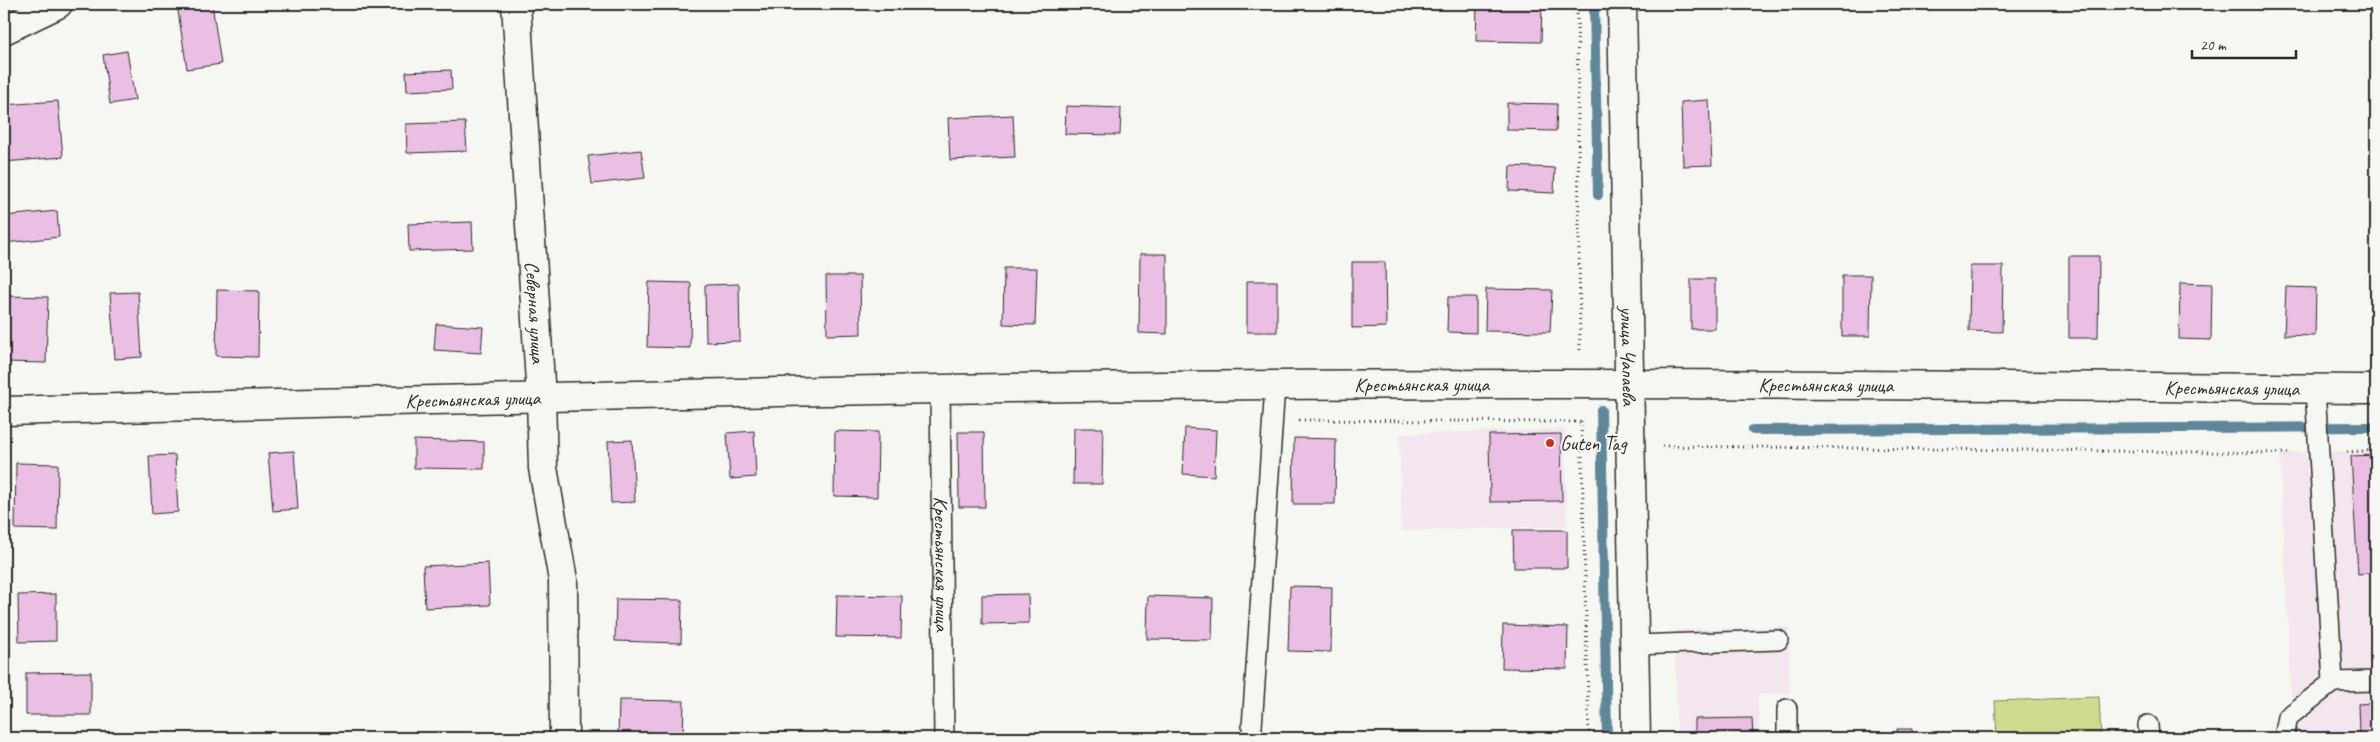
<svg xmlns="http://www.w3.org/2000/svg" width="2380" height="742" viewBox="0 0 2380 742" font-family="Caveat,sans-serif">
	<rect width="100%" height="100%" fill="#f6f6f2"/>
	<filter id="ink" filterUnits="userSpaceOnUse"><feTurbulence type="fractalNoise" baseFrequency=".02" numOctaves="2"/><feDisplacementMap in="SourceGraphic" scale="10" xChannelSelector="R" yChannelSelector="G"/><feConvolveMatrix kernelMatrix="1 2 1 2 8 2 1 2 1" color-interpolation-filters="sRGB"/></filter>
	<g filter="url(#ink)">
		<path fill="#f3e6ee" d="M1565,429L1567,526L1401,531L1400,434Z
			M2376,450V738H2293L2280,453Z
			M1789,627L1790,693L1758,694L1759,738H1677L1675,630Z"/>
		<path fill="#cedc8f" stroke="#7c845d" d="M2099,697L2101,738H1997L1995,701Z"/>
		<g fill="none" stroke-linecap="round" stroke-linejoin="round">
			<path stroke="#5f8799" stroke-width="10" d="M1594,4L1598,195
				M1601,410L1607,738
				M1753,430L2376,427"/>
		</g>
		<path fill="#ebbfe4" stroke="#2b2b2b" d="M186,4H212L221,64L187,69L177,5Z
			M1477,4H1542L1541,42L1476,41Z
			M127,51L135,100L110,104L103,55Z
			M451,70L452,89L407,91L406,72Z
			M1709,100L1712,165L1683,166L1681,102Z
			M58,101L63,157L4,162V105Z
			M1507,103L1557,104L1556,131L1507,130Z
			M1066,106L1121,108L1120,135L1065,134Z
			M1013,115L1015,157L950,160L948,118Z
			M465,122L467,151L407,153L406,124Z
			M641,150L645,178L592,184L588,156Z
			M1510,166L1555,168L1554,193L1509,191Z
			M57,211L59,237L5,243L4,216Z
			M472,222L473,249L409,251L408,224Z
			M1140,254H1167V334L1139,333Z
			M2069,256H2099L2098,338H2069Z
			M1352,262H1385L1386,327L1352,328Z
			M1970,266H2003L2002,332L1969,331Z
			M1004,268H1037L1035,325L1003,324Z
			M1842,275H1871L1870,336H1842Z
			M826,276H860L861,334L827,335Z
			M1691,279H1715V329H1691Z
			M1247,281H1277V332H1247Z
			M649,282L691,283L690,348L647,347Z
			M2180,283L2212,284L2211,340L2179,339Z
			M739,284L740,341L706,342L705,285Z
			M2286,287L2316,288L2315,336L2284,335Z
			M1486,289L1552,290L1550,332L1485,331Z
			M217,290L259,291L258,357L216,356Z
			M138,292L142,357L115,359L110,293Z
			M5,296L48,297L46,363L4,362Z
			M1448,297H1476V333L1447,332Z
			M436,324L483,327L481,353L434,350Z
			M1074,428H1103L1102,484H1073Z
			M1185,428L1216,430L1214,476L1183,474Z
			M754,431L756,477L730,479L727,433Z
			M835,431L878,432L877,497L834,496Z
			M958,432H984L985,507H959Z
			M1561,434L1562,501L1490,502L1489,435Z
			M1294,438L1336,439L1335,504H1293Z
			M414,440L484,442V469L414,468Z
			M632,440L635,502L611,503L608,441Z
			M294,451L298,509L273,511L268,453Z
			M175,455L178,512L152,514L149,456Z
			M2376,455V572L2358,574L2351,456Z
			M16,463L58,464L57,530L15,529Z
			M1513,530H1567V568H1514Z
			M488,563L490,605L425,608L423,566Z
			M1290,586L1332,587L1331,652L1288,651Z
			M56,594V641L19,642L18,595Z
			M1028,594L1029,623L982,624V595Z
			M837,595L902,596L901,638L836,637Z
			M1148,596L1213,598L1212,640L1147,639Z
			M616,599L682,600L681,643L615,641Z
			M1503,625L1568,627L1567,669L1502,668Z
			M91,672V715H26V673Z
			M619,700L684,701L683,738H618Z
			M2376,703V738H2307V735L2359,733L2358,704Z
			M1752,718L1753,738H1695V719Z
			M1897,729H1912V738H1897Z"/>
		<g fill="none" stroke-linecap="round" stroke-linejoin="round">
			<g stroke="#2b2b2b" stroke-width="22">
				<g id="lane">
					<path id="s1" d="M940,389L944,738"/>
					<path d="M1634,645L1778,640"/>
					<path d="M2333,682L2376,681"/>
					<path d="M2148,725L2149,738"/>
					<path d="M1252,727L1275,385"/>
					<path d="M1787,738V709"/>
					<path d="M2284,738L2288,717L2333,682L2315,389"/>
				</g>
			</g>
			<g stroke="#2b2b2b" stroke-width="31">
				<g id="street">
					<path id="s2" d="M516,4L541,398L543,468L563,580L564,738"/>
					<path d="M4,30L58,4"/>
				</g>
			</g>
			<g stroke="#2b2b2b" stroke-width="31">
				<g id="secondary">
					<path id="s3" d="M1622,4L1636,738"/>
					<path id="s4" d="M4,411C429,400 854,388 1279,385C1645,382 2011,386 2376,389"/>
				</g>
			</g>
			<path stroke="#2b2b2b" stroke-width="3" stroke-dasharray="1 4" stroke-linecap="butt" d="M1577,4L1580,353
				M1299,420L1581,422
				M1581,421L1589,738
				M1581,446H1598
				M1662,446L2291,453
				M2347,452L2376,450"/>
			<use href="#lane" stroke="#f6f6f2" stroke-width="19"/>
			<use href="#street" stroke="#f6f6f2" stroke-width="28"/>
			<use href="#secondary" stroke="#f6f6f2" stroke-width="28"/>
		</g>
	</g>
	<circle fill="#c8321e" stroke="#f6f6f2" stroke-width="2" cx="1550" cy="443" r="5"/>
	<g text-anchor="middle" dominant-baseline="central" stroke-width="4" stroke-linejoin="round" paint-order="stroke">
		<g font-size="20" fill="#2b2b2b" stroke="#f6f6f2">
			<text stroke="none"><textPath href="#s2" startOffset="309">Северная улица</textPath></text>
			<text stroke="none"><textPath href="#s3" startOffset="352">улица Чапаева</textPath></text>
			<text stroke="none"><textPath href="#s4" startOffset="1418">Крестьянская улица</textPath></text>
			<text stroke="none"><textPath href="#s4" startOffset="1822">Крестьянская улица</textPath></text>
			<text stroke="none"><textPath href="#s4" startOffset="2228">Крестьянская улица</textPath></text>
			<text stroke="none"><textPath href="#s4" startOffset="469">Крестьянская улица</textPath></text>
			<text stroke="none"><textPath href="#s1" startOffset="175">Крестьянская улица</textPath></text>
		</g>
		<g font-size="20" fill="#2b2b2b" stroke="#f6f6f2" text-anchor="start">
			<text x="1560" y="443">Guten Tag</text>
		</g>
	</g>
	<rect width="2380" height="742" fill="none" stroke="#f6f6f2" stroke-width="20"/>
	<rect x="10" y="10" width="2360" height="722" fill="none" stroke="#2b2b2b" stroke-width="2" filter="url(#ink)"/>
	<path d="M2192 50v8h104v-8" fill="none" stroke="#2b2b2b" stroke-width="2.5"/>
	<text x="2200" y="50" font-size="15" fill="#2b2b2b" stroke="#f6f6f2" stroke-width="4" paint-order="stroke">20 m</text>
</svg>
